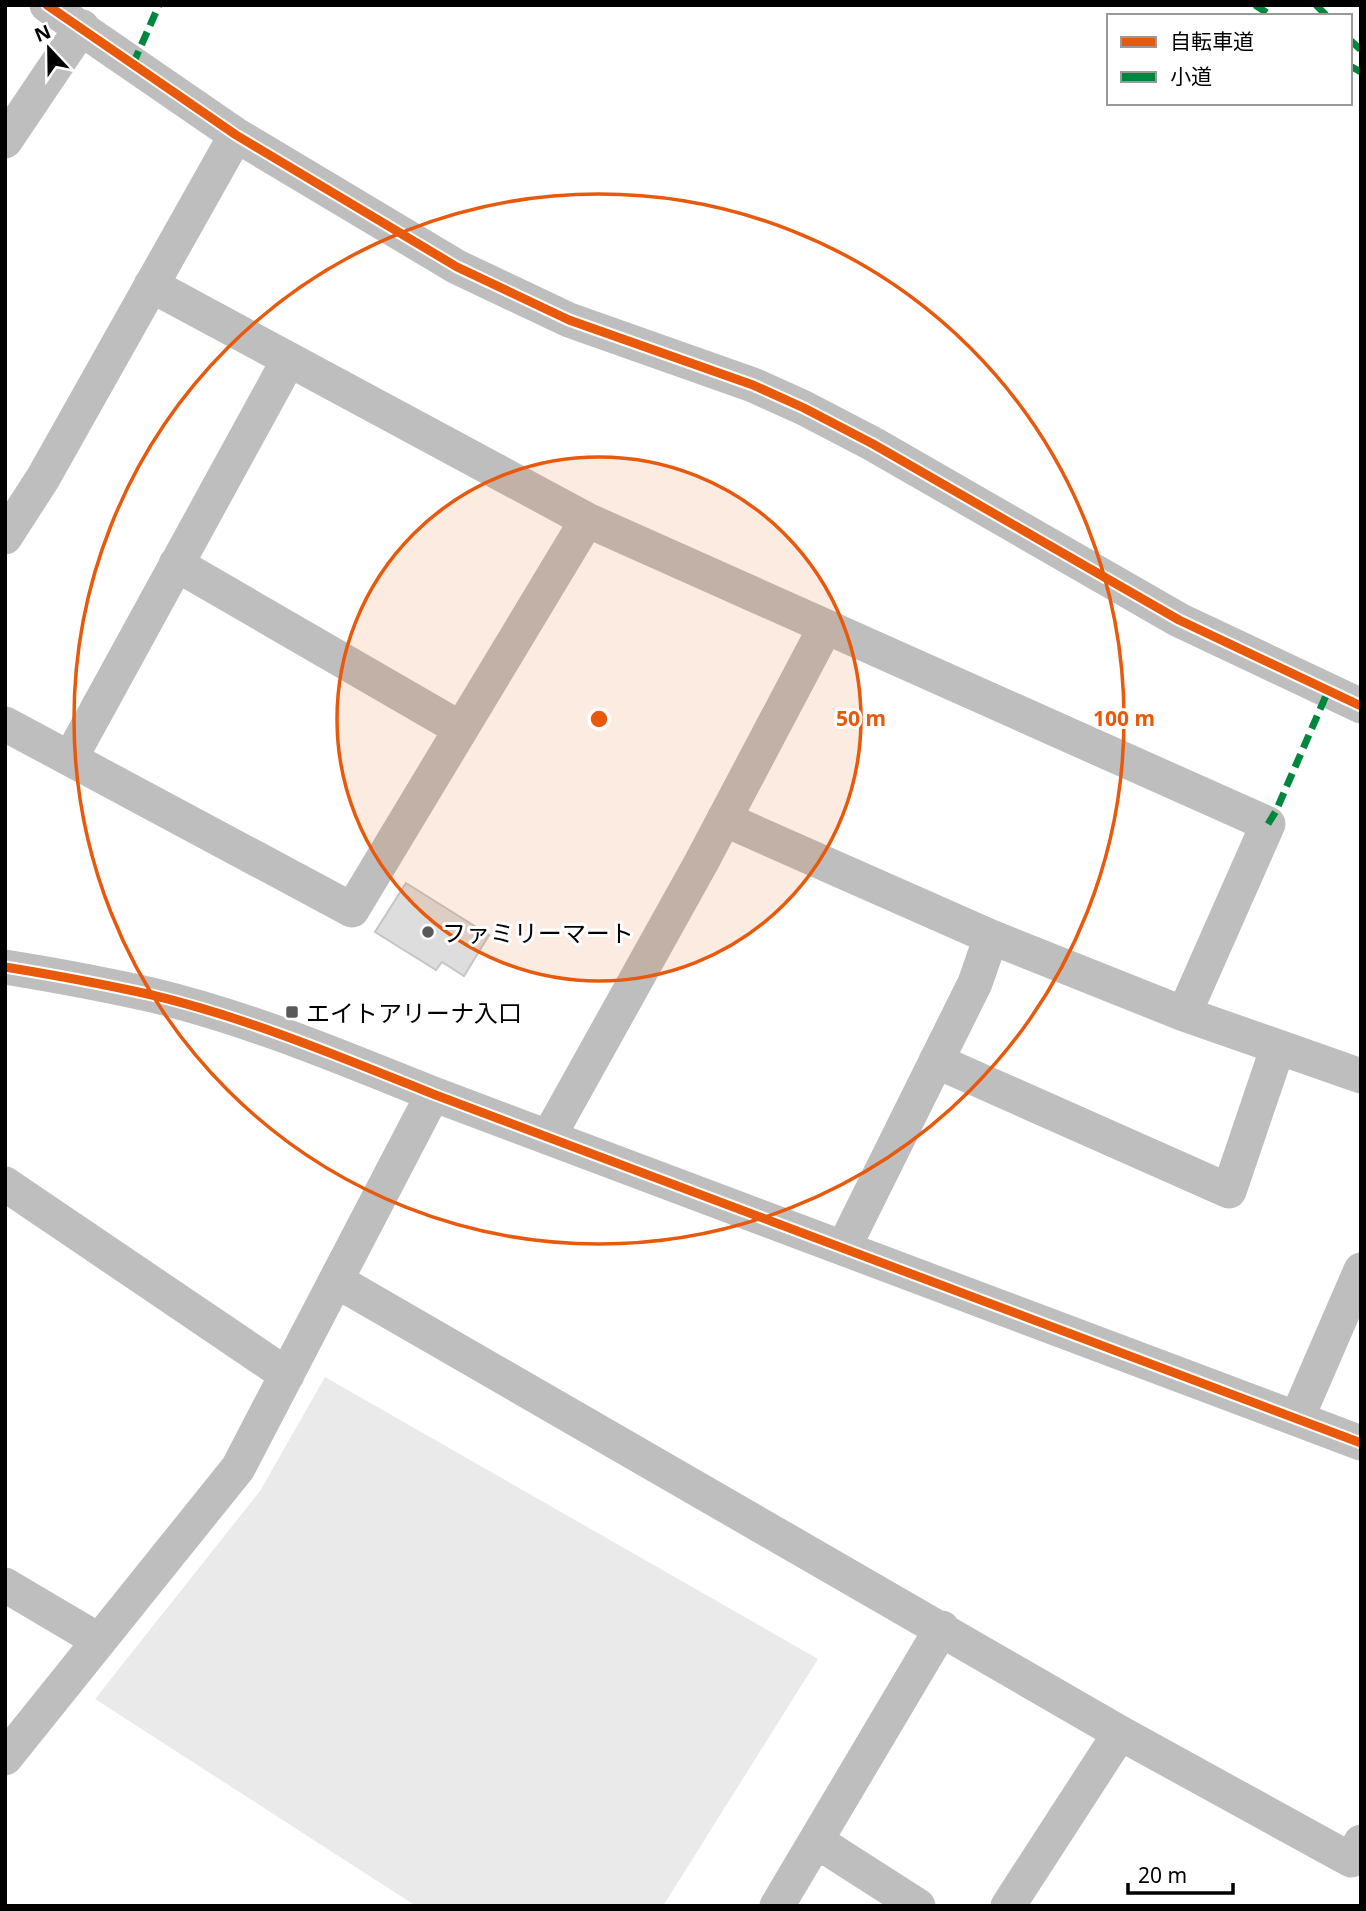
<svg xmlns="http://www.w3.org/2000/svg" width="1366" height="1911" viewBox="0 0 1366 1911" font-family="'Noto Sans','Noto Sans JP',sans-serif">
	<rect width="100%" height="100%" fill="#fff"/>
	<path fill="#eaeaea" d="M325,1377L818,1659L663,1906H416L95,1699L260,1491Z"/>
	<path fill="#ddd" stroke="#c5c5c5" stroke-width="2" d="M406,883L489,935L464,976L442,962L436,970L375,932Z"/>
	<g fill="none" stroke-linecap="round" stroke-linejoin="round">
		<path stroke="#bebebe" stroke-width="35" d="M47,5L236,135L457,267L569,320L753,385L804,408L873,444L1179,620L1361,706
			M5,141L82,27
			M151,285L587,520L1268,824L1184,1014
			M5,537L43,478L236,135
			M176,564L461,729
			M5,724L352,910L587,520
			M70,759L288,361
			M724,819L991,937L1184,1014L1361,1076
			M5,967C54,975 103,984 152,995C248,1018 341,1057 433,1094L1361,1443
			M936,1061L1229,1191L1278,1047
			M549,1136L701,863L825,628
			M5,1184L287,1375
			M844,1247L975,983L991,937
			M337,1281L1120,1733L1351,1860L1361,1842
			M1297,1418L1361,1270
			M5,1585L98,1640
			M5,1758L238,1468L433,1094
			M818,1842L918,1906
			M777,1906L942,1628
			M1008,1906L1120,1733"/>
		<path stroke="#00873e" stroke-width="7" stroke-dasharray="14 7" stroke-linecap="butt" d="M1255,5L1272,16
			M1316,5L1327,16
			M1350,40L1361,50
			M133,64L159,5
			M1350,66L1361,72
			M1268,824L1276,811L1328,691"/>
		<g stroke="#fff" stroke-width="13">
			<path id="cycleway" d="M47,5L236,135L457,267L569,320L753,385L804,408L873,444L1179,620L1361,706
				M5,967C54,975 103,984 152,995C248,1018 341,1057 433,1094L1361,1443"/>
		</g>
		<use href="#cycleway" stroke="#e8590c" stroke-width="9"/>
	</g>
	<circle cx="599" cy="719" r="262" fill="#e8590c" fill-opacity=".12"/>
	<g fill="none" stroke="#e8590c" stroke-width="3.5">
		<circle cx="599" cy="719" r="262"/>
		<circle cx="599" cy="719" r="525"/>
	</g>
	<g fill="#595959" stroke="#fff" stroke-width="2.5">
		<circle cx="428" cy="932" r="7"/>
		<rect x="285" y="1005" width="14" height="14" rx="3.5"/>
	</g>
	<g text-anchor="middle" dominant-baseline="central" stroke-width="6" stroke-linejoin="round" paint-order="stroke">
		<g font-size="24" fill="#000" stroke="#fff" text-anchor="start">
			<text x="442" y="932">ファミリーマート</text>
			<text x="306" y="1012">エイトアリーナ入口</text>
		</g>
	</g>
	<circle cx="599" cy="719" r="10" fill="#e8590c" stroke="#fff" stroke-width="3.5"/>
	<g font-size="21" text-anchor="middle" font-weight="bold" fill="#e8590c" stroke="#fff" stroke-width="6" stroke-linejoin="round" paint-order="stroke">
		<text x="861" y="726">50 m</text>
		<text x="1124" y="726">100 m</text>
	</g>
	<rect width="1366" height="1911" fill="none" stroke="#000000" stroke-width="14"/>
	<rect x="1107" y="14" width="245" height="91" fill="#ffffff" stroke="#999999" stroke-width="2"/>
	<rect x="1121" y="37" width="35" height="10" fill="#e8590c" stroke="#999999" stroke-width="2"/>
	<text x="1170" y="49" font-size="21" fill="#000000">自転車道</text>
	<rect x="1121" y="72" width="35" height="10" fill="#00873e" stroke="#999999" stroke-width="2"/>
	<text x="1170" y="84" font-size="21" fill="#000000">小道</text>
	<g transform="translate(49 49) rotate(338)" stroke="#ffffff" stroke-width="5" paint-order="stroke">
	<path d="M0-5L12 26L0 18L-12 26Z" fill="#000000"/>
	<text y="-10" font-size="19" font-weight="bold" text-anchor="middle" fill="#000000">N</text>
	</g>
	<path d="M1128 1883v10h105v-10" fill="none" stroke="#000000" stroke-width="3.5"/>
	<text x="1138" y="1883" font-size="21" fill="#000000" stroke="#ffffff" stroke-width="5" paint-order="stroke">20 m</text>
</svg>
